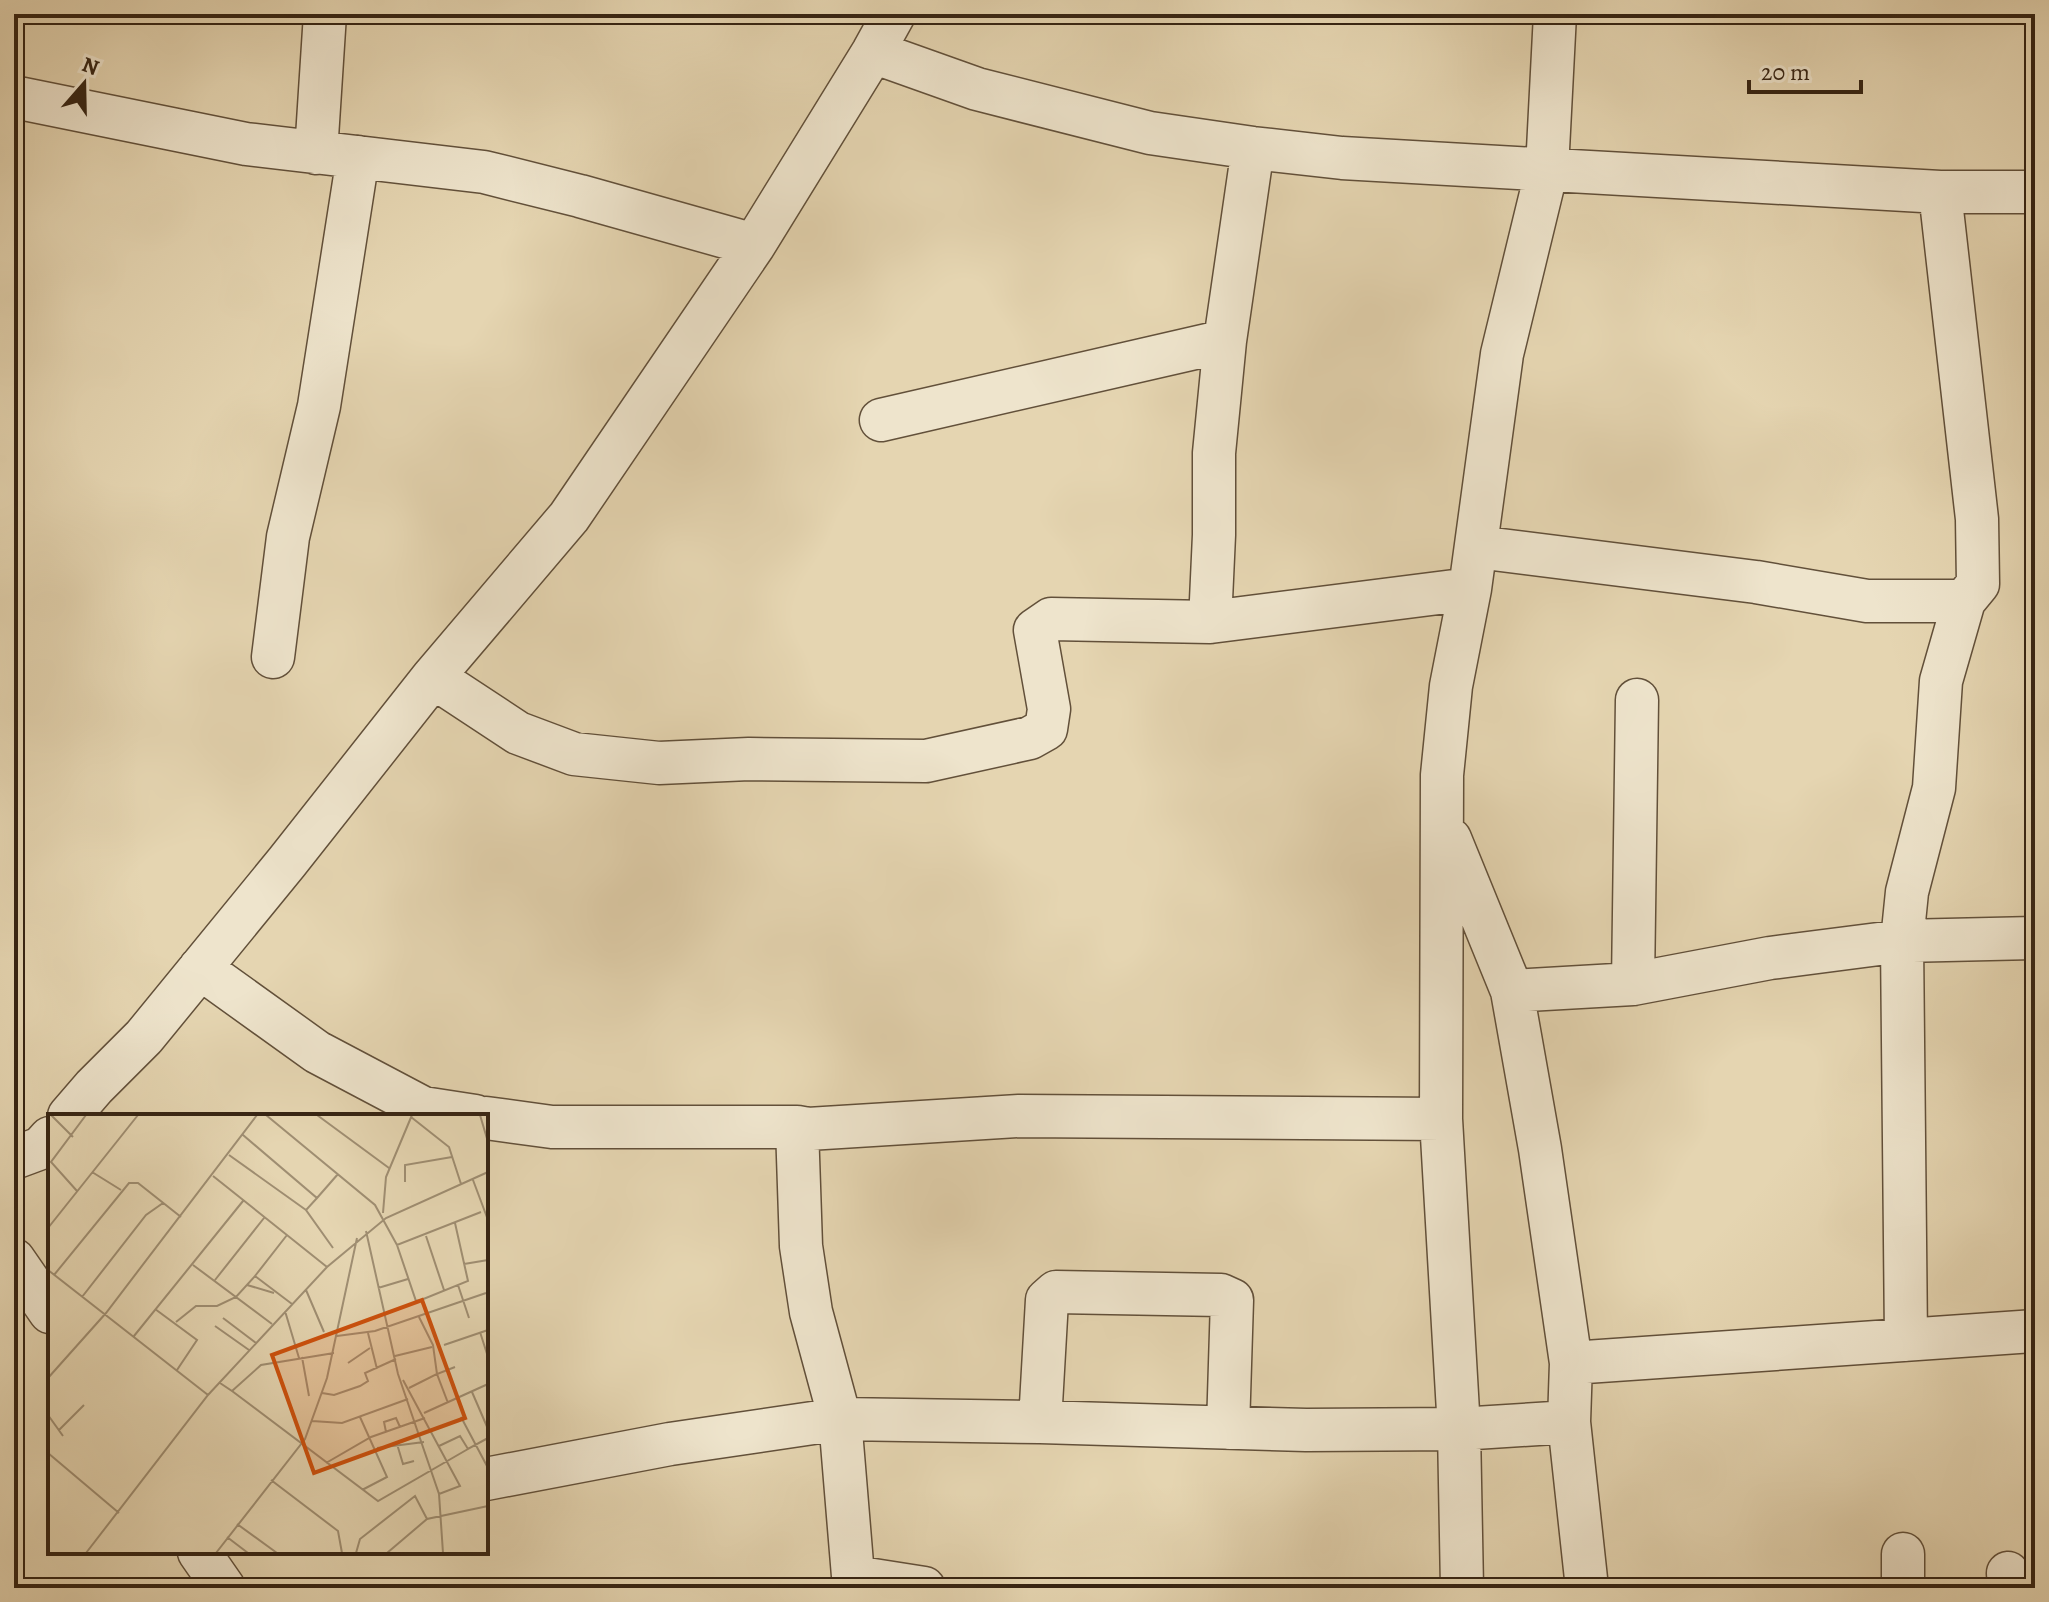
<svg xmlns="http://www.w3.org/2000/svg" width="2049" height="1602" viewBox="0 0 2049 1602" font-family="Alegreya,serif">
	<rect width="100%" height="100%" fill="#e5d5b1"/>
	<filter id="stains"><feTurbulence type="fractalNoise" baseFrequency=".0025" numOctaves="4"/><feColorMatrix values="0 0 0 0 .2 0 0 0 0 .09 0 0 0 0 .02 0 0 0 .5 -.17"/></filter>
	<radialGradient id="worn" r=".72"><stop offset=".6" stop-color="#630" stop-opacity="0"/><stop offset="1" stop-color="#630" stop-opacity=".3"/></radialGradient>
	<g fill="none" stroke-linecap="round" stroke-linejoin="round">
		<g stroke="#62503a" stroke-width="45">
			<path id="street" d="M873,52L977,89L1150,133L1253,148L1342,158L1940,192H2035
				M14,97L246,144L484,172L580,196L754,245
				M316,153L325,14
				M881,420L1225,341
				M1477,547L1756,582L1867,601H1964
				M1210,622L1214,535V453L1225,341L1253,148
				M273,657L288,537L319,406L358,157
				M433,677L518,733L574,754L659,763L749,759L926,761L1030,738L1046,729L1049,709L1035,630L1051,619L1210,622L1470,589
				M1450,839L1512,991L1540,1149L1571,1363L1569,1422L1587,1588
				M200,968L317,1052L423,1108L475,1116
				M1633,984L1637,700
				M1512,991L1633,984L1770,958L1902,941L1907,892L1934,788L1941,681L1964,601L1978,584L1977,519L1940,192
				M69,1116L94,1087L144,1037L287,862L433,677L569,517L754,245L873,52L894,14
				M486,1118L552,1127H797L808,1129L1019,1116L1441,1119
				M797,1127L801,1246L811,1312L840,1419L854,1588
				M14,1158L41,1148L50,1138
				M14,1260L50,1312
				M1906,1340L1902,941L2035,938
				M1571,1363L2035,1331
				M1040,1422L1047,1300L1056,1292L1221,1295L1232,1300L1228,1428
				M486,1479L670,1444L840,1419L1040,1422L1306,1430L1459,1429L1569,1422
				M199,1552L224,1588
				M1903,1554V1588
				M2008,1573L2009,1588
				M854,1577L924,1588
				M1462,1588L1459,1429L1441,1119L1442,775L1451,686L1470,589L1502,354L1547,169L1555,14"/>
		</g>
		<use href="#street" stroke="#eee4cc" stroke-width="42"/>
	</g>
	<g transform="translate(48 1114)">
		<rect width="440" height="440" fill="#e5d5b1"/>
		<path fill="none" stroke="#9f8e72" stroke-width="2" d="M3,1L25,23M218,1L327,91L349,131L433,98M269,1L341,54M432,1L440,28M363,3L401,33L413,70M195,21L269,84L290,60M181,41L258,96M44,58L73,76M165,62L279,153M425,66L440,106M357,68V51L404,43M29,77L3,48L38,1M269,84L258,96L285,134M335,99L338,63L364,1M0,114L90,1M318,117L350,260L391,380L395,439M378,122L396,176M349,131L368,187L373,186L420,167L407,109M416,150L440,146M145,151L224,210M0,156L160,281M6,161L81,69H90L133,103M207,162L239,121M167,166L216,104M199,171L226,179M410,171L421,204M330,174L360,165M258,176L276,218M34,183L98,101L115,89M107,195L149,226L129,256M237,197L251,244M175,204L208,229M128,208L148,192H169L188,183L207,162L244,190M167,212L201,236M432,218L440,243M320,219L329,255M86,222L195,87M289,222L327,217L438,179M396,231L440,216M347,242L384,233M254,243L261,282M300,249L322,234M0,264L58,199L209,1M355,266L412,372L391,380M172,269L184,277L213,251L286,239M361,274L389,260L385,231L371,203M184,277L330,387L420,335M424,278L440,315M274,279L286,281L312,272L320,267L317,259L348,245M400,289L389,260L407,253M376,299L440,270M0,301L15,322M312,303L339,363L314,376M413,303L440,354M264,307L294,309L360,285M11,316L36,291M338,318L336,308L348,304L352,313M349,330L355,350L366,347M391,332L412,322L420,335L440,324M329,334L376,328M0,339L71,399M278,349L323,323L377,304M223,366L290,417L294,439M189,410L229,439M179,423L200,439M38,439L160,281L279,153L338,104L440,58M168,439L257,325L279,264L309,124M308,439L312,425L367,382L379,405M339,439L379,405L440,392"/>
		<path fill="#cd510d" fill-opacity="0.15" stroke="#cd510d" stroke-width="4" d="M374,186L417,304L266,359L224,241Z"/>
		<rect width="440" height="440" fill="none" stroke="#362413" stroke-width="4"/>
	</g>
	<rect width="2049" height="1602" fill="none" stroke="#e5d5b1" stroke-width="48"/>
	<rect x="16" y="16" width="2017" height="1570" fill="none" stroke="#362413" stroke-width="4"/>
	<rect x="24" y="24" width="2001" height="1554" fill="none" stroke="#362413" stroke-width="2"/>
	<g transform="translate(84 84) rotate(20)" stroke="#eee4cc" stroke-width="6" paint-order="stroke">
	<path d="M0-6L14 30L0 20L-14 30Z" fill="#362413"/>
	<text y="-12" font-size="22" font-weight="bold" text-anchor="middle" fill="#362413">N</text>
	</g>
	<path d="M1749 80v12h112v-12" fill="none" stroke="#362413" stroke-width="4"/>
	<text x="1761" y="80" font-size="24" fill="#362413" stroke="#eee4cc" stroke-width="6" paint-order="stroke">20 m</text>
	<rect width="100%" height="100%" filter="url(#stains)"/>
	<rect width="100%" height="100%" fill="url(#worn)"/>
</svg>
